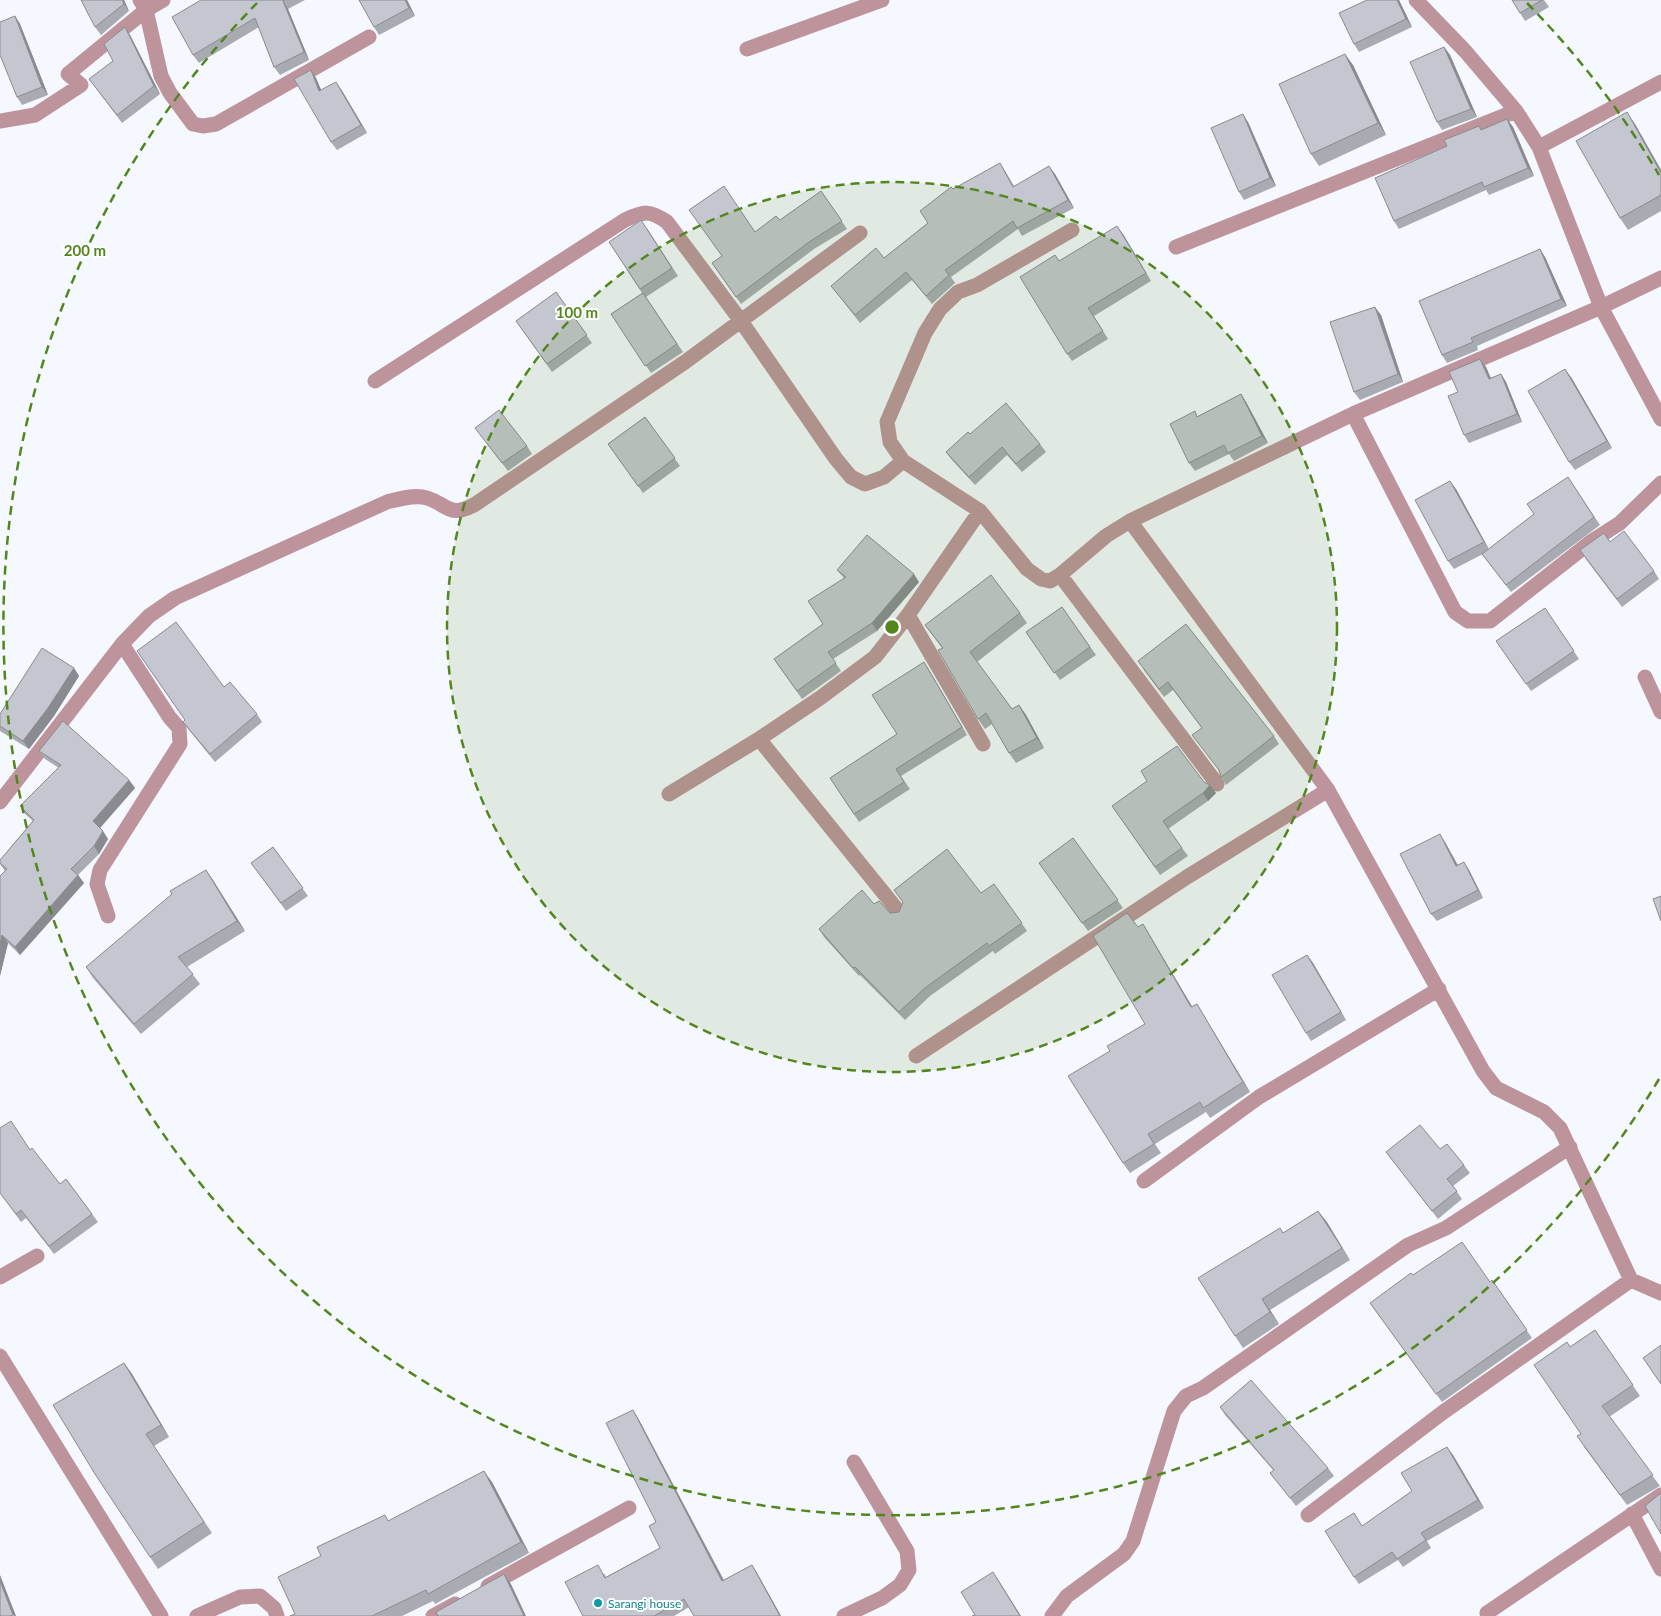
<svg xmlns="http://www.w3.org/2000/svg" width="1661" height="1616" viewBox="0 0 1661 1616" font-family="Lato,sans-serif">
	<rect width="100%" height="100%" fill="#f5f8fe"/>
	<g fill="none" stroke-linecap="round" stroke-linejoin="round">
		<path stroke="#be949c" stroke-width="15" d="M140,0L146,10L161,76L170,93L193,124L203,126L216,124L369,37
			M1416,0L1466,52L1516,111L1539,147L1601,307L1661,419
			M747,49L882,0
			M0,121L35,115L81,85L68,74L146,10L163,0
			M1539,147L1661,82
			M1072,230L977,285L958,292L940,309L925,333L887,422L890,442L903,461L980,511L1027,569L1041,579L1050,581L1060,575L1106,536L1130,521L1353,414L1601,307L1661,278
			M1176,247L1516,111
			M375,381L625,220C644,211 650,210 667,222L741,321L836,459L851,477L865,484L884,477L903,461
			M1353,414L1455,612L1468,621H1490L1592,541L1620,523L1661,483
			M1130,521L1328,790L1483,1071L1496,1088L1544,1112L1560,1128L1631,1280L1661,1293
			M1060,575L1217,784
			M908,615L983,744
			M1645,677L1661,712
			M759,739L899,912
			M669,794L759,739L820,698L875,657L908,615L980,511
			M0,802L122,644L149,616L175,598L387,502C398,499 415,494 427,498C449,505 448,518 474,505L685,362L860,233
			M108,916L97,884L100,870L180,744L179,728L170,718L122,644
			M916,1056L1187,877L1328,790
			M1144,1181L1259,1097L1439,989
			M0,1277L37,1256
			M0,1356L161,1616
			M1632,1514L1661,1569
			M1308,1515L1442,1413L1631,1280
			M488,1586L629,1508
			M197,1616L240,1597L260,1596L274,1608L277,1616
			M433,1616L455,1604
			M844,1616L882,1598L900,1585L909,1570L907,1551L854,1462
			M1052,1616L1067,1596L1124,1554L1133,1541L1174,1411L1186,1396L1203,1388L1408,1245L1446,1228L1570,1147
			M1489,1616L1487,1613L1661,1495"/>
	</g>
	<path fill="#a9abb2" d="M124,0L129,11L101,35L95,27Z
		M201,0H305L288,9L309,60L280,75L274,67L259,27L199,63L193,55Z
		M407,0L415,16L379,35L374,27Z
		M1367,0H1399L1412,27L1359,52L1354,44Z
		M1512,0H1544L1549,7L1525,21Z
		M15,16L20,24L48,95L22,105L17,97Z
		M130,35L160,94L122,123L89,79L113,61Z
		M1444,47L1450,55L1477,117L1442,130L1437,122Z
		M1353,65L1386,135L1319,166L1311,154Z
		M311,70L316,78L321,90L341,89L367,133L337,150L331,142Z
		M1507,119L1513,127L1534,176L1489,195L1486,190L1399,229L1394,221L1447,146Z
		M1248,122L1276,186L1244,200L1239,192Z
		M1635,124L1661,170V211L1628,230L1620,218Z
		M1005,171L1014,186L1055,174L1074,208L1022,236L1018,229L951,277L955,283L932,304L912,280L860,323L831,286L884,258L928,223L953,189Z
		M821,191L847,229L814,249L741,304L712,263L755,232L780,220Z
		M647,228L678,276L646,297L683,352L651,373L611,314L642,293L609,242Z
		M1123,234L1151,281L1094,316L1108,339L1072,361L1067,354L1059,261Z
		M1540,249L1545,257L1567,306L1477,346L1478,350L1447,363L1442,355Z
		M556,292L592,343L552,372L516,321Z
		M1381,315L1403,382L1360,400L1354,392Z
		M1480,359L1486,367L1491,378L1501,374L1506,382L1522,422L1469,443L1464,435L1458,392Z
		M1571,377L1612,448L1575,470L1569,462Z
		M1241,394L1246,402L1268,443L1234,461L1229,454L1195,471L1189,463L1198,416Z
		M645,417L680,466L643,493L608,444Z
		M475,428L527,446L532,454L508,471Z
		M1040,444L1046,452L1022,472L1007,455L975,485L952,460L946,452Z
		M1568,477L1600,525L1511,592L1488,562L1482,554H1483L1454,569L1448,561L1456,489L1489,549L1534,514Z
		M1610,542L1654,571L1659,579L1622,607L1585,558Z
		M837,570L919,582L877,631L833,659L841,671L802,699L774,659L823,624L844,578Z
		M1062,607L1096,655L1060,680L1026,632Z
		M1545,608L1579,659L1531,691L1496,641Z
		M1020,613L1027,623L977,662L1012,709L1019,705L1026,715L1044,748L1016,763L1009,753L992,724L985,729L978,719L942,648L925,625Z
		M74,668L79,676L54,716L29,749L0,731V714Z
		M1143,669L1274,736L1279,744L1226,785L1221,777L1219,771L1202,728L1173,690L1164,697Z
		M929,670L967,735L901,776L910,789L859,822L830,778L897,734Z
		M224,687L257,714L262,722L215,762L189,730L183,722Z
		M39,751L129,780L135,788L100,828L108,839L99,854L78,875L84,883L20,955L8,943L0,976L5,871L0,864V860L33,821L25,814L20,806L59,768L45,759Z
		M1204,782L1216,793L1208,801L1168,829L1188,856L1160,875L1112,806Z
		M1073,838L1123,908L1088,931L1039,863Z
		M1445,842L1458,865L1469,870L1483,898L1437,921L1431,914Z
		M273,847L308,896L286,911L251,863Z
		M206,870L245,931L187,967L200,984L141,1034L93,978L86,967Z
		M994,884L1027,931L995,954L993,951L930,996L905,1020L860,975L859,976L824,937L819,929L890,913L899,912L981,893Z
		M1143,924L1149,934L1192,1006L1203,1014L1250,1092L1210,1118L1206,1112L1155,1144L1161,1153L1130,1173L1123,1163L1110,1051L1145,1024L1138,927Z
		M1307,955L1313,963L1346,1020L1311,1041L1306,1033Z
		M1440,1149L1464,1165L1470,1173L1453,1186L1462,1199L1438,1219L1386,1152Z
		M30,1150L60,1184L66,1179L98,1222L54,1254L26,1218L21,1222L0,1193Z
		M1318,1211L1350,1260L1270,1310L1279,1324L1243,1348L1235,1336L1280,1228L1283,1233Z
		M1413,1275L1490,1282L1492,1280L1532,1338L1442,1402L1370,1303Z
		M1595,1330L1640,1396L1609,1417L1660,1486L1627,1505L1584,1447L1581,1434L1570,1347Z
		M124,1363L132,1374L169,1437L154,1446L212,1533L158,1569L150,1557Z
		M1220,1407L1328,1468L1334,1476L1296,1506L1270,1473L1274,1471L1225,1415Z
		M638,1418L724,1580L752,1565L757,1573L781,1616H694L689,1607L674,1616H583L604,1573L606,1577L660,1548Z
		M1453,1455L1484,1508L1427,1541L1431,1548L1403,1567L1398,1560L1359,1584L1354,1577L1363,1526L1412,1491Z
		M492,1482L529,1553L435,1604L433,1601L402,1616H290L295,1614L321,1556L389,1521Z"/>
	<path fill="#898b91" d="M122,0H124L129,11L124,4Z
		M405,0H407L415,16L409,8Z
		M1397,0H1399L1412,27L1406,19Z
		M283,1L288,9L309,60L304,52Z
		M15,16L20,24L48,95L42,87Z
		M125,27L130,35L160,94L154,86Z
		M1444,47L1450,55L1477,117L1471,109Z
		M1345,54L1353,65L1386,135L1378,123Z
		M311,70L316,78L325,99L319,91Z
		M336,82L341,89L367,133L361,125Z
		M1627,112L1635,124L1661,170V173Z
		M1243,114L1248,122L1276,186L1270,178Z
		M1507,119L1513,127L1534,176L1528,168Z
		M1000,163L1005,171L1018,195L1013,187Z
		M1049,166L1055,174L1074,208L1068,200Z
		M1117,226L1123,234L1151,281L1146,273Z
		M1540,249L1545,257L1567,306L1561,299Z
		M1375,307L1381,315L1403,382L1398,374Z
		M1480,359L1486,367L1494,387L1489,379Z
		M1565,369L1571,377L1612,448L1607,441Z
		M1501,374L1506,382L1522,422L1517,414Z
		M1241,394L1246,402L1268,443L1262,436Z
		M1450,481L1456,489L1489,550L1484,542Z
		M914,574L919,582L877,631L872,623Z
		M924,662L929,670L967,735L962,727Z
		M74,668L79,676L54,716L29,749L23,741Z
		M1019,705L1026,715L1044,748L1037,738Z
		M129,780L135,788L99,829L93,821Z
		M1210,785L1216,793L1208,801L1203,793Z
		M103,831L108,839L99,854L94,846Z
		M1440,834L1445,842L1462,874L1456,866Z
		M1464,862L1469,870L1483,898L1478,890Z
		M206,870L213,880L245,931L237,921Z
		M78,875L84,883L20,955L15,947Z
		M1143,924L1149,934L1198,1017L1191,1007Z
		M2,935L8,943L0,976V945Z
		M1307,955L1313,963L1346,1020L1341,1012Z
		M1197,1004L1203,1014L1250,1092L1243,1082Z
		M1318,1211L1327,1222L1350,1260L1342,1248Z
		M1262,1299L1270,1310L1279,1324L1270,1312Z
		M124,1363L132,1374L169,1437L161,1425Z
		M633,1410L638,1418L728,1589L722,1581Z
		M1447,1447L1453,1455L1484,1508L1478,1500Z
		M484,1471L492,1482L529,1553L521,1542Z
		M752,1565L757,1573L781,1616H780Z
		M993,1572L999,1581L1021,1616H1020Z
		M504,1574L511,1584L526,1616H524Z
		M0,1575L16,1616H14L13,1615L0,1581Z"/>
	<path fill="#c4c7cf" stroke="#898b91" d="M81,0H122L124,4L95,27Z
		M201,0H285L283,1L304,52L274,67L255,18L193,55L172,17Z
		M359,0H405L409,8L374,27Z
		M1367,0H1397L1406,19L1354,44L1339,13Z
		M1512,0H1542L1520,13Z
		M15,16L42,87L17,97L0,55V22Z
		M125,27L154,86L117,115L89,79L113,61L104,44Z
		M1444,47L1471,109L1437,122L1410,62Z
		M1345,54L1378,123L1311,154L1279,84Z
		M311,70L319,91L336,82L361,125L331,142L294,79Z
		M1627,112L1661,173V195L1620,218L1576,141Z
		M1243,114L1270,178L1239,192L1211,128Z
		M1507,119L1528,168L1484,187L1482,182L1394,221L1375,178L1447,146L1444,140L1479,126L1481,130Z
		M1000,163L1013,187L1049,166L1068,200L1017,228L1013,221L945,270L949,275L926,296L906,272L855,315L831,286L876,248L884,258L928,223L920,211L951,187L953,189Z
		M724,186L755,232L776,216L780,220L821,191L842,221L809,242L736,297L712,263L722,256L689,210Z
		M641,220L672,268L640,289L609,242Z
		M1117,226L1146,273L1088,308L1103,331L1067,354L1020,277L1055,255L1059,261Z
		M1540,249L1561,299L1471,338L1473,342L1442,355L1419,301Z
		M556,292L587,335L547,364L516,321Z
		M643,293L677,344L645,366L611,314Z
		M1375,307L1398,374L1354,392L1330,322Z
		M1480,359L1489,379L1501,374L1517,414L1464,435L1448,396L1458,392L1449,372Z
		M1565,369L1607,441L1569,462L1528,391Z
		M1241,394L1262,436L1228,453L1224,445L1189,463L1170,424L1195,411L1197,417Z
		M1006,403L1040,444L1016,464L1002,447L969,477L946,452L968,432L970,434Z
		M499,410L527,446L502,463L475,428Z
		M645,417L675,458L638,486L608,444Z
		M1568,477L1594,517L1506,585L1482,554L1534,514L1527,504Z
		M1450,481L1484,542L1448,561L1415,500Z
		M1624,531L1654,571L1617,599L1580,550L1604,533L1610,542Z
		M867,535L914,574L872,623L828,652L836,663L797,691L774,659L823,624L808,601L846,577L837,570Z
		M991,575L1020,613L970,652L1012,709L1019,705L1037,738L1009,753L986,713L978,719L938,650L943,648L925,625Z
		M1062,607L1090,647L1054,673L1026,632Z
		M1545,608L1574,651L1526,684L1496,641Z
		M176,622L224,687L230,682L257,714L210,754L183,722L185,720L137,651Z
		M1186,624L1274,736L1221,777L1219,770L1192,735L1202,728L1168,682L1159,689L1138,661Z
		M42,648L74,668L48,708L23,741L0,726V714Z
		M924,662L962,727L896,769L904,782L854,814L830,778L897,734L872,695Z
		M63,721L129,780L93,821L103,831L94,846L71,869L78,875L15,947L2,935L0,945V876L7,869L0,863V860L34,820L20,806L61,765L39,751Z
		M1177,746L1204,782L1210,785L1203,793L1163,821L1182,848L1155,867L1112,806L1147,781L1141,771Z
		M1440,834L1456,866L1464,862L1478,890L1431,914L1400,854Z
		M1073,838L1118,900L1082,923L1039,863Z
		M273,847L303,888L281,903L251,863Z
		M947,849L981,893L994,884L1022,923L989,946L987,943L925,988L899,1012L855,967L853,968L819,929L862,890L874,904L879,901L890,913L899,912L903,902L894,890Z
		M206,870L237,921L178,957L193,974L134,1024L86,967L172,894L170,891Z
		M1661,896V921L1653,899Z
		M1127,913L1138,927L1143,924L1191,1007L1197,1004L1243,1082L1203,1108L1200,1102L1148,1134L1154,1144L1123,1163L1068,1076L1110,1051L1107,1046L1145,1024L1093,936Z
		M1307,955L1341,1012L1306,1033L1272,975Z
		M11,1121L30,1150L32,1148L60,1184L66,1179L92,1214L49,1246L21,1210L16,1214L0,1193V1128Z
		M1420,1125L1440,1149L1447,1144L1464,1165L1447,1179L1457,1191L1432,1211L1386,1152Z
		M1318,1211L1342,1248L1262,1299L1270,1312L1235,1336L1198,1278L1280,1228L1283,1233Z
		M1462,1242L1490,1282L1492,1280L1527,1330L1436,1394L1370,1303L1411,1273L1413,1275Z
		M1595,1330L1633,1385L1602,1406L1653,1475L1620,1495L1577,1436L1581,1434L1534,1365L1567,1342L1570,1347Z
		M1661,1345V1384L1643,1358Z
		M124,1363L161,1425L146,1434L204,1522L150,1557L95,1474L53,1405Z
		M1251,1380L1328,1468L1290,1498L1270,1473L1274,1470L1220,1407Z
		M633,1410L722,1581L752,1565L780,1616H694L684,1599L654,1616H583L565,1582L598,1565L605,1578L660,1548L649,1526L656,1522L606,1423Z
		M1447,1447L1478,1500L1421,1533L1426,1540L1397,1559L1392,1552L1354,1577L1325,1531L1354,1513L1362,1526L1412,1491L1401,1473Z
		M484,1471L521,1542L428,1594L426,1590L372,1616H290L295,1614L278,1577L321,1556L317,1547L385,1515L388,1521Z
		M1661,1493V1534L1645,1506Z
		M993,1572L1020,1616H972L975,1615L961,1592Z
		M504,1574L524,1616H438L436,1612Z
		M0,1581L13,1615L10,1616H0Z"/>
	<circle cx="892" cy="627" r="445" fill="#53861d" fill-opacity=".12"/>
	<g fill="none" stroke="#53861d" stroke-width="2.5" stroke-dasharray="9 6">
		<circle cx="892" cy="627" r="445"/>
		<path d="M1659 1079A890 890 0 1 1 257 3M1527 3A890 890 0 0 1 1659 175"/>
	</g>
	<circle fill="#0f9aa8" stroke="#fff" stroke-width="2" cx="598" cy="1603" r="5"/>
	<g text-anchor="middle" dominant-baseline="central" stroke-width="4" stroke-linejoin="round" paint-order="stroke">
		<g font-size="12" fill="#0d838f" stroke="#fff" text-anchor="start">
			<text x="608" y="1603">Sarangi house</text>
		</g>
	</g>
	<circle cx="892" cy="627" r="8" fill="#53861d" stroke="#fff" stroke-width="2.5"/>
	<g font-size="15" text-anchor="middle" font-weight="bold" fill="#53861d" stroke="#fff" stroke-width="4" stroke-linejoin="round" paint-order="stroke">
		<text x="85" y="256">200 m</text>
		<text x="577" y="318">100 m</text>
	</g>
</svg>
